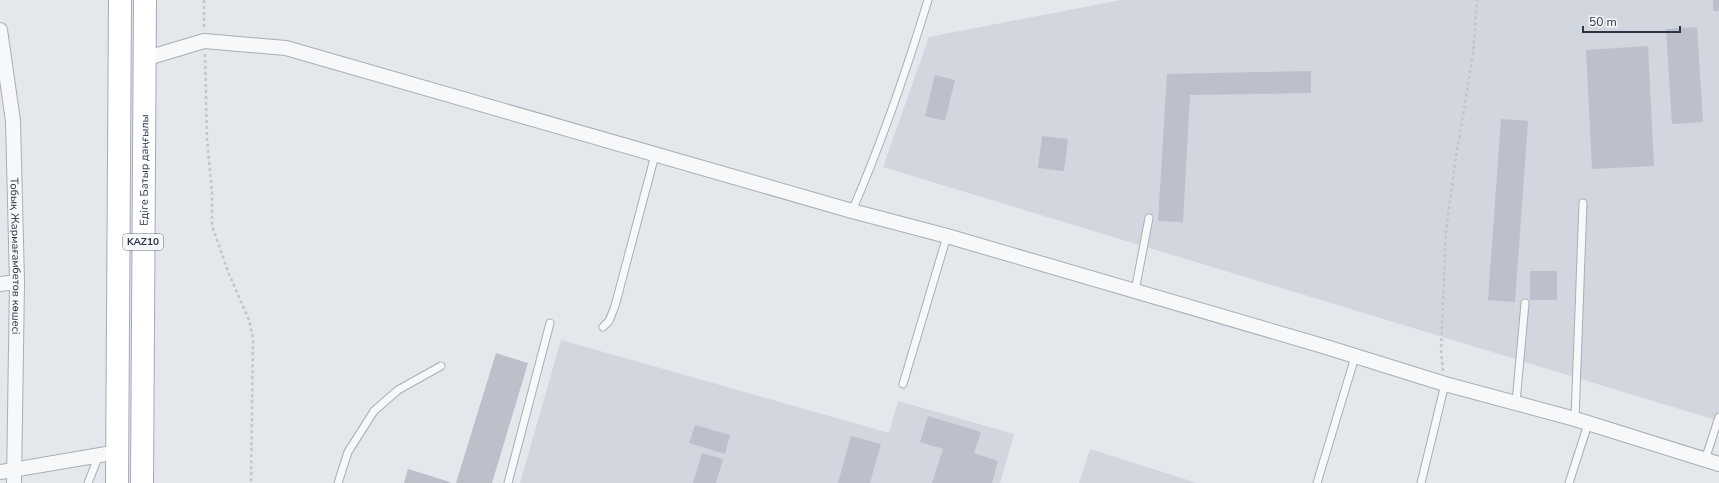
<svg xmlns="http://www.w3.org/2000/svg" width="1719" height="483" viewBox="0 0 1719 483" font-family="'Nunito Sans',sans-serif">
	<rect width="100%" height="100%" fill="#e4e7ec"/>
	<path fill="#d2d6de" d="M1121,0H1719V421L883,167L929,37Z
		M561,340L889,433L898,401L1014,434L1000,483H520Z
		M1090,449L1197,483H1079Z"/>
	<path fill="#bbc0ca" d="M1713,0H1719V11H1713Z
		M1697,27L1703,122L1672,124L1666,29Z
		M1648,46L1654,166L1592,169L1586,50Z
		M1311,71V93L1190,95L1183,222L1158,221L1167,74Z
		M935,75L955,80L945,121L925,116Z
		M1501,119L1528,121L1515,302L1488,300Z
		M1042,136L1068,139L1064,171L1038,168Z
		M1530,271H1557V300H1530Z
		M496,353L528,363L492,483H456Z
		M928,416L981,432L974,453L998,461L992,483H932L943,449L920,442Z
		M695,425L730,435L725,454L689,443Z
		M851,436L881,444L870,483H838Z
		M702,453L723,459L716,483H693Z
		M408,469L450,482L449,483H404Z"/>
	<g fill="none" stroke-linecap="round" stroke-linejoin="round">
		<g stroke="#a9aeb7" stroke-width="9">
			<path id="lane" d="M852,211C882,142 906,72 928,0
				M1135,291L1149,218
				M603,327L609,321L615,306L655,155
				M903,384L947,236
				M1516,403L1525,303
				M1575,419L1583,203
				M1705,460L1719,417
				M88,483L99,455
				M338,483L348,452L374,411L398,390L441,366
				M508,483L550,323
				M1317,483L1355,357
				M1421,483L1445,384
				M1569,483L1588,424"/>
		</g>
		<g stroke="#a9aeb7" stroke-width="16">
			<g id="street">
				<path id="s1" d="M0,30L13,121L17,282L14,483"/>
				<path d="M144,59L204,41L286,48L852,211L947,236L1323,346L1445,384L1575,419L1719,464"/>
				<path d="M0,284L17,282"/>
				<path d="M0,472L118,452"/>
			</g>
		</g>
		<g stroke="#a3abb8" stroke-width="24">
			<g id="primary">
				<path d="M117,483L120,0"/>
				<path id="s2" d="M142,483L145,0"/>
			</g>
		</g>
		<path stroke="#c2c5cb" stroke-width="2.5" stroke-dasharray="3 3" stroke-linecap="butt" d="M204,0V29
			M205,54L207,139L212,192V226L229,274L249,320L253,338L251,483
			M1443,371L1441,350L1446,231L1455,164L1473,55L1477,0"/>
		<use href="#lane" stroke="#f7f8fa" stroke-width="7"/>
		<use href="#street" stroke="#f7f8fa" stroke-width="14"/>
		<use href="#primary" stroke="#fff" stroke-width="22"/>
	</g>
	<g text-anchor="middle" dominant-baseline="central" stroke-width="4" stroke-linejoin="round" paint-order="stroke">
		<rect fill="#f4f6f9" stroke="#676e7b" stroke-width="1" x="123" y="234" width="40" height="16" rx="3"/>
		<g font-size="10" font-weight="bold" fill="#2b3445">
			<text x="143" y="242">KAZ10</text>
		</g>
		<g font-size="11" fill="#2b3445" stroke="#f4f6f9">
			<text stroke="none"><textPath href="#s2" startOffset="313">Едіге Батыр даңғылы</textPath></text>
			<text stroke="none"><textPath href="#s1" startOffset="227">Тобық Жармағамбетов көшесі</textPath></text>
		</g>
	</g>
	<path d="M1583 26v6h97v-6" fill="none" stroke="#2b3445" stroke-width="2"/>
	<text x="1589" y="26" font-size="12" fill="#2b3445" stroke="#f4f6f9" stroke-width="3" paint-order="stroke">50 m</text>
</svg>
